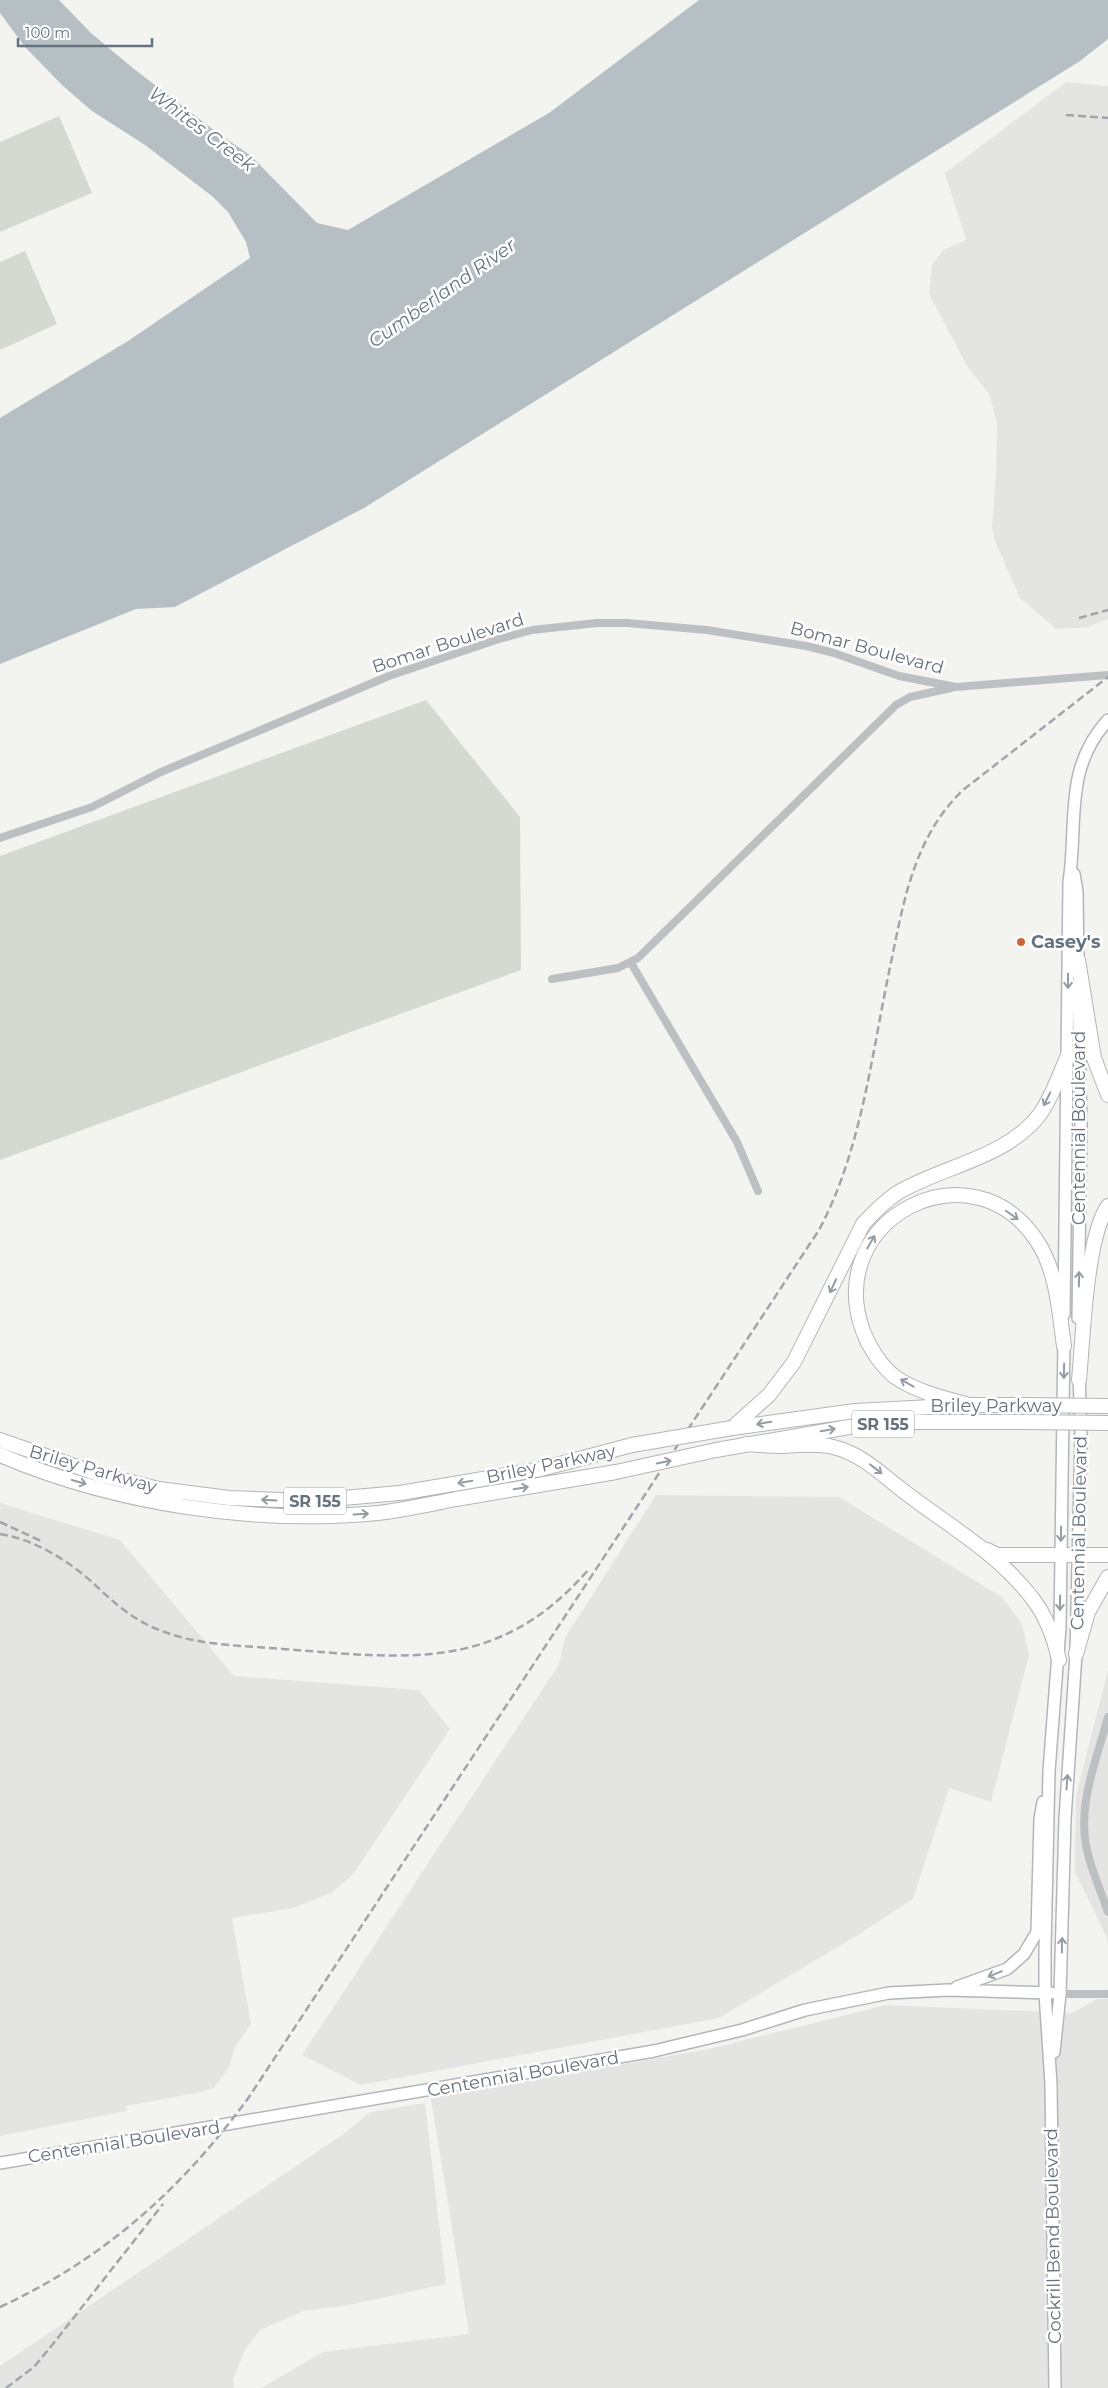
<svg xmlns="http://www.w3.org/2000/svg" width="1108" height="2388" viewBox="0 0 1108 2388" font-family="Montserrat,sans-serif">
	<rect width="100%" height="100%" fill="#f3f4f0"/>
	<path fill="#e4e5e3" d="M1066,82L1108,86V619L1088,627L1056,629L1020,598L996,543L992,527L996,475L997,423L989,394L967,366L929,294L932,265L943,250L966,240L945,173Z
		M656,1495L839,1497L1002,1597L1022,1624L1029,1655L991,1802L949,1788L913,1899L853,1938L719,2018L361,2085L302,2055L559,1664L565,1638Z
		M0,1503L120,1540L234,1676L419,1690L450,1729L356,1870L345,1882L331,1893L293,1908L232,1918L251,2024L235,2047L229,2067L214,2088L202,2092L126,2106L127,2111L0,2136Z
		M1108,1670V1945L1107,1938L1075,1872V1855L1076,1796Z
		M1108,1987V2388H261L323,2352L469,2334L431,2098L709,2049L886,2005L1072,2013L1097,1999H1107Z
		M425,2103L446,2284L349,2305L304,2311L260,2330L246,2348L233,2379L234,2388H0V2366L345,2133L370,2112Z"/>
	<path fill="#d4dad2" d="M59,116L92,193L0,232V142Z
		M25,251L57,324L0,350V262Z
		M426,700L520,817L521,970L0,1160V856Z"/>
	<path fill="#b6bfc4" d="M0,0H59L91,33L134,69L219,134L250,155L317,223L348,230L549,113L699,0H1108V39L1080,61L364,508L175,607L136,609L0,664V418L128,341L250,258L246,242L228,212L212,196L145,145L92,111L62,85L25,47L0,13Z"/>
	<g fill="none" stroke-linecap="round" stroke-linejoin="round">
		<g stroke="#b2b6ba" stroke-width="14">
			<path id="secondary" d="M1074,874L1077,891L1078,968
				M1078,984L1081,1126L1078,1318
				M1064,1314L1069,882C1078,823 1063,769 1108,720
				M957,1987L1007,1969L1024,1954L1037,1932L1040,1819L1043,1802
				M1054,2052L1060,1994L1065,1819L1076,1654L1081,1437L1079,1371
				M0,2163L654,2051L742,2030L805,2010L889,1993L948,1990L1051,1993
				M1055,2388L1051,2084L1045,1993V1948L1049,1771L1060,1627L1064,1338"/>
		</g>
		<g stroke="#b2b5b8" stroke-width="16">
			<path id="highway" d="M1078,960L1094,1058L1108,1095
				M1079,1380C1083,1339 1086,1237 1108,1206
				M969,1405C944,1398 917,1392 895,1377C881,1366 869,1347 863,1331C822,1218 972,1142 1037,1241C1057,1271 1059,1311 1064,1346
				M732,1428L769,1395L794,1362L863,1224C874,1212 884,1202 897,1193C942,1166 1007,1158 1040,1114C1052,1097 1060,1074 1068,1055
				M732,1428L855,1411L969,1405H1022
				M0,1440L98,1474L159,1489L229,1498L308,1501L400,1493L541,1469L632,1445
				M746,1444C758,1445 771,1446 784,1446C800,1445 817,1443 833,1447C863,1454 883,1476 906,1493C949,1526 999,1554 1032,1598C1047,1617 1054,1637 1059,1660
				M716,1450L849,1427L915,1422H1021
				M0,1455C115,1504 254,1525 378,1513C404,1510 430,1504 456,1499C509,1490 563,1481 616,1472
				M987,1550L997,1555H1108
				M1076,1654L1088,1612L1108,1577"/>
		</g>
		<path stroke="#bdc0c3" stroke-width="8" d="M0,838L92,807L161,772L389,676L499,639L532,630L597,623H627L707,630L806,646L834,653L899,676L956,687L1108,675
			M631,963L737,1142L758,1191
			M552,979L618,968L638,958L896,705L910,697L951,688
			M1108,1717C1098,1755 1080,1798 1085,1838C1088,1863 1100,1888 1108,1912
			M1060,1994H1108"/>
		<use href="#secondary" stroke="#fff" stroke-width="11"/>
		<use href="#highway" stroke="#fff" stroke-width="14"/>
		<path stroke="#a1a5aa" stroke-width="2.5" stroke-dasharray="8 4" stroke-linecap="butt" d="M1066,115L1108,118
			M1079,618L1108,610
			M0,1522L41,1541
			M0,1534C33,1539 68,1560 93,1583C109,1598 126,1614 146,1624C189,1646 236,1645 283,1649C406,1658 498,1674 589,1569
			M0,2307C104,2259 182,2189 249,2097L819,1230C861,1151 871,1059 889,972C903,906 912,839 963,790L1108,677
			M6,2388L34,2367L53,2344L163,2204"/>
		<g stroke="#b2b5b8" stroke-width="16" stroke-linecap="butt">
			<path id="highway-bridge" d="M1022,1405L1108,1406
				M1021,1422L1108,1423
				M632,1445L732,1428
				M616,1472L716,1450"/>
		</g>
		<use href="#highway-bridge" stroke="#fff" stroke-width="14"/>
	</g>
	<defs><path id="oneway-shaft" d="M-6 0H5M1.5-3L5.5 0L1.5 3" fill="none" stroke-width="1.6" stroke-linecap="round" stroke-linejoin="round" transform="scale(1.25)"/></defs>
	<g stroke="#949ca4">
		<use href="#oneway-shaft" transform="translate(1068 981) rotate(90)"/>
		<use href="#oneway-shaft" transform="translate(1047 1099) rotate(117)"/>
		<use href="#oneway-shaft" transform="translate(1012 1215) rotate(35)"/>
		<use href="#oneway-shaft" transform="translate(871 1242) rotate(-60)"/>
		<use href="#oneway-shaft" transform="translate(1079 1279) rotate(-89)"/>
		<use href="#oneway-shaft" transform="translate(833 1286) rotate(115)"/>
		<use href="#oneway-shaft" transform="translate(1064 1371) rotate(91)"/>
		<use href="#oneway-shaft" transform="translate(907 1383) rotate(-151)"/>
		<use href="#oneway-shaft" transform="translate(764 1423) rotate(171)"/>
		<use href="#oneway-shaft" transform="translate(828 1430) rotate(-9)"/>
		<use href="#oneway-shaft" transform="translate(664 1462) rotate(-12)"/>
		<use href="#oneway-shaft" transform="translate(876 1469) rotate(38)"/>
		<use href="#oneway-shaft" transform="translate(79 1482) rotate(16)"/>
		<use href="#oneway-shaft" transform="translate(465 1482) rotate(170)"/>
		<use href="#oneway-shaft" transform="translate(521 1488) rotate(-10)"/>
		<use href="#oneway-shaft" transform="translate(269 1500) rotate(-177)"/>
		<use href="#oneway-shaft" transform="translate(361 1514) rotate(-3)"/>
		<use href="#oneway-shaft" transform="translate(1061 1534) rotate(91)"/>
		<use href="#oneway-shaft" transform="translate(1060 1603) rotate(91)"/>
		<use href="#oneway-shaft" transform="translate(1067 1782) rotate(-86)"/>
		<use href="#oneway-shaft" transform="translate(1062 1945) rotate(-89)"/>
		<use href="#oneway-shaft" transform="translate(995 1974) rotate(158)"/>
	</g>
	<circle fill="#cb6438" stroke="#fff" stroke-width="2" cx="1021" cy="942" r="5"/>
	<g text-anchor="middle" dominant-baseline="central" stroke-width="5" stroke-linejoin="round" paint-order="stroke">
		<g fill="#fff" stroke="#949ca4" stroke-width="1">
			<rect x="852" y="1410.5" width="62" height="27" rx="4"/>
			<rect x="284" y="1487.5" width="62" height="27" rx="4"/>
		</g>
		<g font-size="16" font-weight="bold" fill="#66727d">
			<text x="883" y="1424">SR 155</text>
			<text x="315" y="1501">SR 155</text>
		</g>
		<g font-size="18" fill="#66727d" stroke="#fff">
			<text transform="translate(448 643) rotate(-18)">Bomar Boulevard</text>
			<text transform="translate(867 648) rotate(15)">Bomar Boulevard</text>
			<text transform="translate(1079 1128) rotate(-90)">Centennial Boulevard</text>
			<text x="996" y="1406">Briley Parkway</text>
			<text transform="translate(551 1464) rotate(-12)">Briley Parkway</text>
			<text transform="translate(93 1469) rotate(16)">Briley Parkway</text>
			<text transform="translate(1079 1533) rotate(-89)">Centennial Boulevard</text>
			<text transform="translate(523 2074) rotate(-10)">Centennial Boulevard</text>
			<text transform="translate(124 2142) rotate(-9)">Centennial Boulevard</text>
			<text transform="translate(1053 2236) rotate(-91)">Cockrill Bend Boulevard</text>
		</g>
		<g font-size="18" font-weight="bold" fill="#66727d" stroke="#fff" text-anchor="start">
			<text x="1031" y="942">Casey's</text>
		</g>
		<g font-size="19" font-style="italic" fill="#687981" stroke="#fff">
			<text transform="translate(202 129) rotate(37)">Whites Creek</text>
			<text transform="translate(442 293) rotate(-35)">Cumberland River</text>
		</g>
	</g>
	<path d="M18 38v8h134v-8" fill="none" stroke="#66727d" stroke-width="2.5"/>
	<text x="25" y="38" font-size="15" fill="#66727d" stroke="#ffffff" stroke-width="4" paint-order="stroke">100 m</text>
</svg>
